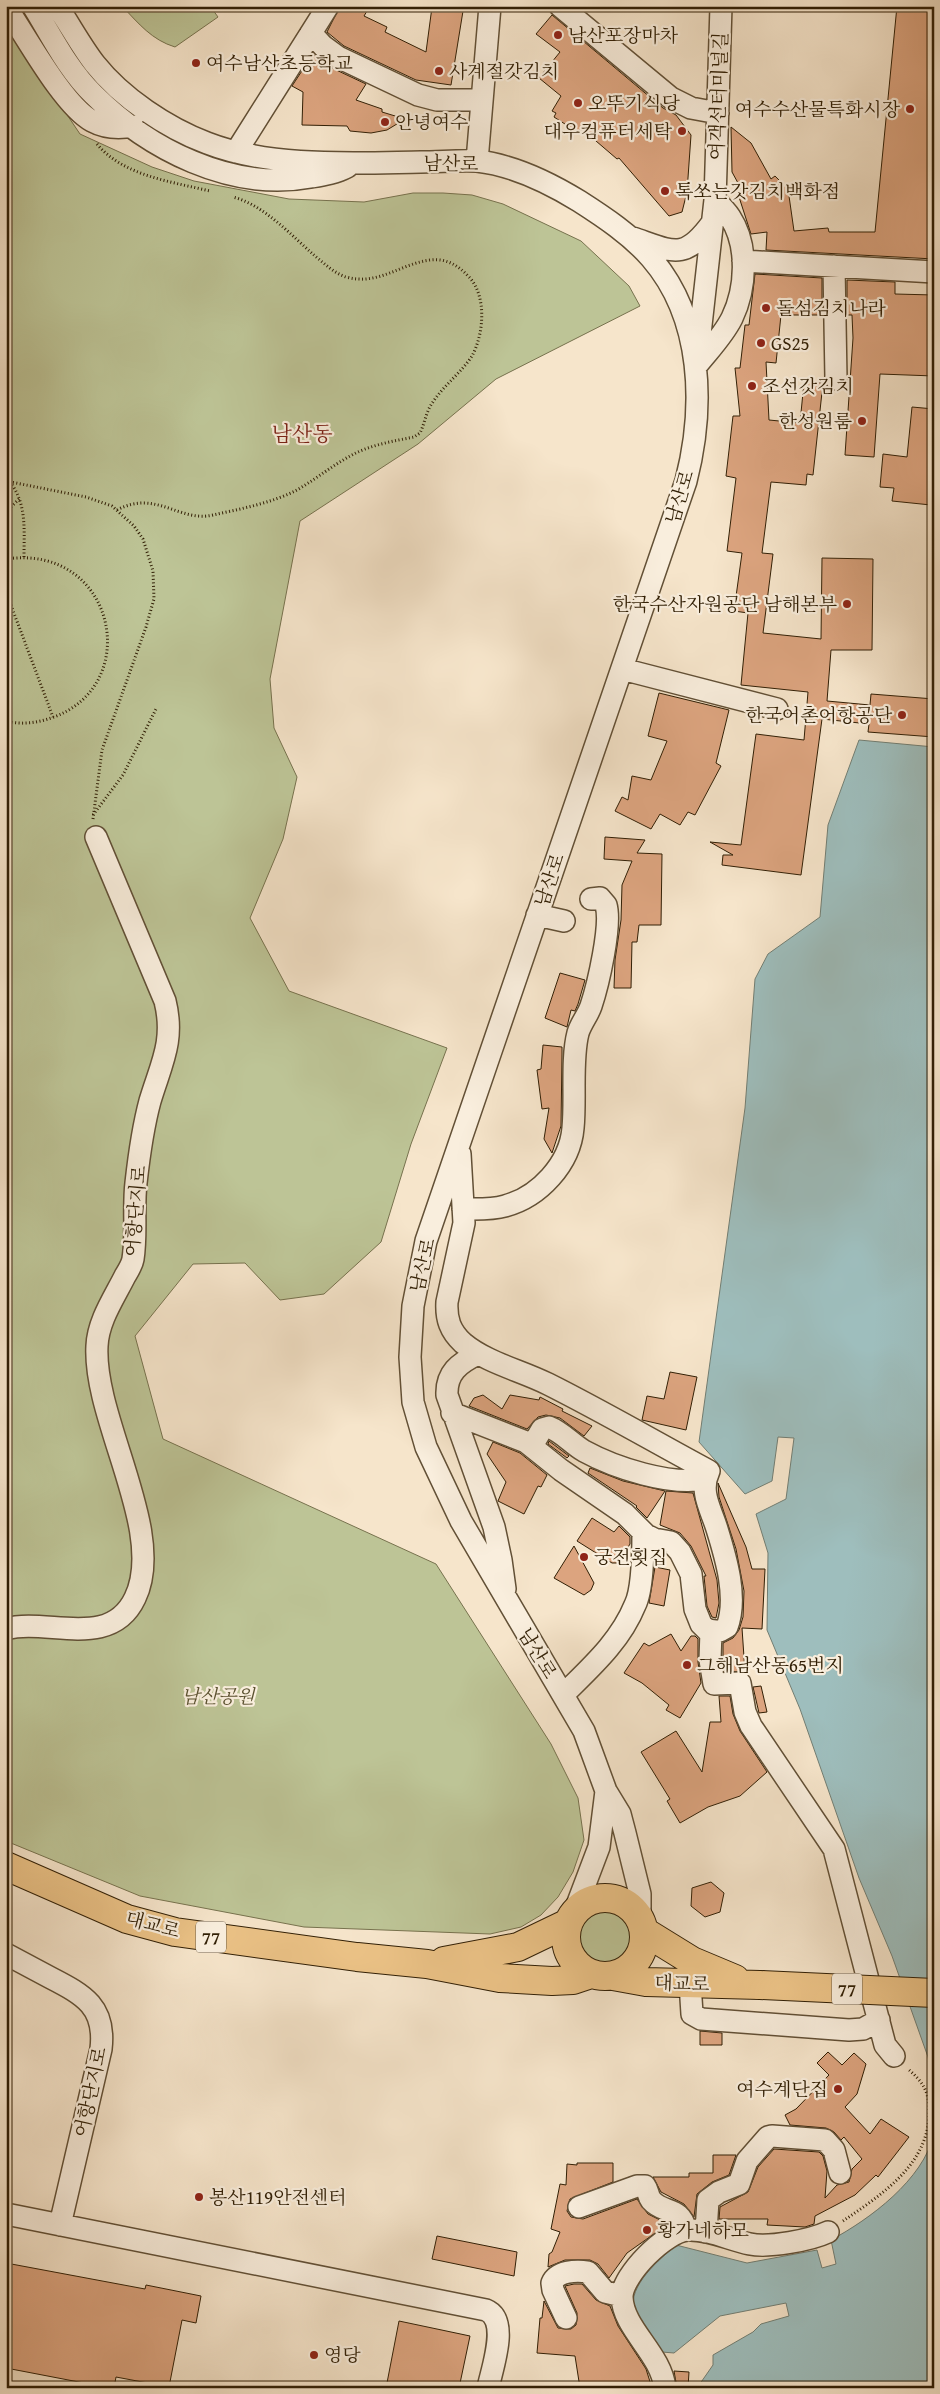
<svg xmlns="http://www.w3.org/2000/svg" width="940" height="2394" viewBox="0 0 940 2394" font-family="'Gentium Book Plus','Noto Serif KR',serif">
	<rect width="100%" height="100%" fill="#f6e5cb"/>
	<filter id="stains"><feTurbulence type="fractalNoise" baseFrequency=".004" numOctaves="4"/><feColorMatrix values="0 0 0 0 .2 0 0 0 0 .09 0 0 0 0 .02 0 0 0 .5 -.17"/></filter>
	<radialGradient id="worn" r=".72"><stop offset=".6" stop-color="#630" stop-opacity="0"/><stop offset="1" stop-color="#630" stop-opacity=".3"/></radialGradient>
	<path fill="#bdc496" stroke="#77724e" d="M122,6H210L218,17L175,47C152,40 139,24 122,6Z
		M6,24L80,134L152,167L194,181L289,199L364,202L413,193H443L472,195L503,204L581,241L629,286L640,306L496,379L418,444L300,521L270,679L274,728L297,777L283,839L250,918L289,991L447,1048L411,1144L381,1242L324,1294L280,1300L245,1263L193,1264L135,1336L163,1439L436,1564L551,1744L578,1798L584,1840L573,1872L558,1897L541,1915L521,1927L490,1934L304,1927L140,1896L6,1841Z
		M579 1937a27 27 0 1 1 54 0a27 27 0 1 1-54 0Z"/>
	<path fill="#9ebebd" stroke="#727e73" d="M859,740L934,747V2084L928,2057L892,1956L859,1878L800,1709L767,1630L768,1553L756,1514L786,1499L794,1438L778,1437L772,1481L745,1494L699,1442L745,1108L755,979L768,954L820,917L828,825Z
		M934,2134V2388H697L713,2365V2355L753,2332L761,2324L789,2316L786,2303L720,2316L674,2353L662,2352C656,2343 637,2319 634,2310C627,2286 661,2258 676,2245L747,2263L817,2250L822,2268L836,2264L831,2240C870,2219 923,2180 934,2134Z"/>
	<path fill="#dca47f" stroke="#311f05" d="M340,6H370L364,16L387,27L385,32L426,52L432,7L463,11L451,85L416,80L344,46L327,32Z
		M897,6H934V259L766,250L767,232L751,234L739,197L744,194L732,172L731,127L751,143L771,179L775,176L788,189L794,231L828,228L829,232H875Z
		M552,15L663,108L676,115L691,135L687,192L682,212L669,216L619,158L617,159L582,129L579,133L554,117L556,113L552,111L561,96L539,78L560,52L536,34Z
		M313,54L332,68L366,84L356,100L382,109V112L405,119L387,130L371,133L350,131L347,126L302,125L303,92L292,86Z
		M755,274L822,278V315H781L776,363L766,362L769,420L800,423L804,382L823,383L813,475L807,474L806,485L771,482L762,553L773,554L763,633L821,639L822,558L873,559L872,650H831L827,701L870,705L871,694L934,699V737L868,732L869,724L822,719L801,875L722,865L723,855H733L710,842L741,845L756,734L804,740L808,692L741,685L748,613L734,611L742,553L727,551L736,478L726,476L733,416H740L735,368H740L745,325H749Z
		M847,280L895,282V294L934,295V376L880,374L874,457L845,455L853,338L852,315H847Z
		M912,407L934,409V481L931,505L892,501L894,488L880,487L883,454L907,457Z
		M659,693L729,710L716,763L721,766L695,815L688,812L680,825L660,814L651,829L615,811L622,797L628,800L632,776L651,780L667,741L648,736Z
		M605,837L645,840L637,853L662,854L661,925H639L637,942H632L631,988H614L615,960L621,920L622,885L632,861L604,859Z
		M560,973L585,980L578,1004L575,1011L571,1010L567,1027L545,1018Z
		M543,1045L562,1047V1054L561,1126L552,1153L544,1139L549,1108L542,1109L537,1070L541,1069Z
		M670,1372L697,1377L686,1430L642,1420L647,1396L664,1399Z
		M483,1395L502,1409L510,1395L539,1400L540,1397L563,1409L562,1411L592,1426L584,1436L560,1418L546,1415L538,1417L527,1429L469,1406L474,1398Z
		M549,1441L569,1456L567,1458L548,1444Z
		M493,1442L520,1453L547,1475L541,1487L538,1486L524,1514L498,1501L506,1482L487,1454Z
		M590,1468L623,1481L665,1491L647,1518L636,1507L637,1506L588,1473Z
		M718,1483L746,1547L752,1569H765L762,1629L742,1628L745,1672L725,1671L723,1659V1643L733,1638L739,1630L743,1617L744,1591L736,1549L719,1497Z
		M666,1491L693,1493L717,1580L719,1603L716,1618L712,1617L707,1606L704,1576H706L691,1546L680,1533L660,1525Z
		M592,1518L614,1532L619,1526L630,1537V1544L618,1563H612L577,1541Z
		M574,1546L594,1583L591,1590L584,1595L554,1578Z
		M655,1567L670,1570L664,1606L649,1603Z
		M671,1634L681,1651L691,1636H695L698,1639V1662L701,1683L680,1718L666,1710L669,1705L642,1683L624,1673L644,1643L649,1646Z
		M761,1686L767,1712L759,1713L753,1687Z
		M719,1696H730L733,1714L740,1731L767,1772L740,1796L708,1807L680,1823L667,1801L670,1799L641,1752L676,1731L702,1772L710,1722H721Z
		M711,1882L724,1893L720,1912L705,1917L691,1906L692,1888Z
		M700,2031L722,2033V2045H700Z
		M828,2052L842,2065L854,2053L866,2064L857,2094L845,2107L870,2134L881,2119L909,2137L878,2177L876,2175L855,2195L815,2216L814,2224L805,2227L767,2225L768,2219H719L720,2207L748,2192L758,2167L774,2149L819,2152L823,2156L827,2171L825,2198L837,2185L849,2182L852,2169L862,2159L844,2137L841,2140L834,2132L826,2128L790,2125L785,2115L796,2109L829,2075L817,2063Z
		M713,2155H736L729,2175L712,2182L697,2194L694,2217L684,2204L661,2192L653,2177H689V2173H713Z
		M577,2163H613V2182L570,2199L567,2211L571,2217L583,2219L637,2199L648,2214L668,2224L627,2253L609,2278L598,2264L590,2260H565L548,2267L549,2254L552,2252L560,2232L551,2229L560,2184L566,2185L567,2164L577,2165Z
		M437,2236L517,2252L514,2276L432,2259Z
		M6,2263L145,2289L146,2285L201,2296L196,2323L182,2320L169,2387L116,2377L114,2388H110L6,2368Z
		M574,2284H582L596,2300L610,2306L618,2326L646,2369L652,2388H580L575,2356L537,2353L540,2318H542L544,2301L558,2328L571,2329L576,2325L577,2313L565,2286Z
		M399,2321L470,2336L459,2388H386Z
		M674,2371L689,2372L688,2388H677Z"/>
	<g fill="none" stroke-linecap="round" stroke-linejoin="round">
		<g stroke="#625036" stroke-width="24">
			<path id="minor" d="M33,6C51,35 68,70 93,94C148,149 231,192 311,177C323,175 336,173 347,167
				M57,6C70,25 81,46 95,64C122,98 167,128 207,143C271,168 353,163 421,162C439,162 459,160 477,161C513,165 548,182 579,201C604,217 631,235 651,258C703,318 705,407 686,481L426,1241L413,1306L410,1357L413,1402L426,1447L461,1521L584,1731L606,1791L620,1814L625,1833L640,1894V1918
				M560,6L671,98L691,108L718,113
				M6,7C26,36 63,105 92,121C105,128 118,129 133,126
				M311,33L323,46L338,57L418,95L437,100H482
				M236,152L328,6
				M477,161L490,6
				M633,238C674,252 684,261 712,223
				M743,261L934,272
				M834,266L836,379
				M698,352L715,200L721,6
				M697,365C709,350 723,336 732,318C746,289 749,246 730,217C726,211 720,205 715,200
				M622,669L777,709
				M537,915L564,921
				M463,1209C477,1209 491,1210 505,1206C539,1197 570,1164 573,1128C576,1099 571,1060 578,1033C581,1023 588,1015 591,1006C598,985 612,925 606,905L600,898L591,899
				M478,1354C459,1363 446,1373 447,1395L494,1527L501,1560L505,1589
				M452,1413L526,1442L561,1470L625,1514L646,1535L654,1539L671,1542L680,1552L691,1574L695,1609L701,1624L707,1630L715,1631H720L727,1627C738,1598 726,1558 717,1529C711,1509 699,1492 709,1471C655,1442 602,1411 548,1384C520,1370 487,1363 463,1343C450,1331 446,1319 447,1302L464,1223L460,1154
				M532,1446L542,1429L549,1427C562,1432 572,1444 584,1451C615,1468 671,1486 705,1479
				M6,1629C46,1617 110,1651 135,1598C167,1532 93,1420 97,1346C98,1321 114,1298 125,1276C128,1271 132,1265 133,1259C137,1234 133,1208 136,1183C139,1156 143,1127 150,1101C161,1064 175,1041 165,1001L96,837
				M711,1631L710,1660L714,1684L740,1683L745,1712L751,1726L834,1849L885,2045L894,2056
				M563,1695C590,1668 620,1642 635,1605C643,1589 643,1551 643,1532
				M574,1913L599,1847L606,1791
				M6,1954C21,1962 36,1970 51,1978C84,1995 106,2007 101,2049L60,2225
				M690,1983L692,2014L701,2019L849,2030L863,2029L879,2020
				M579,2207L637,2186H645C648,2190 648,2196 651,2200C664,2215 680,2205 686,2230
				M6,2214L486,2310C510,2320 492,2368 488,2388
				M706,2232L708,2200L719,2192L739,2184L747,2161L768,2137L772,2136L825,2140L834,2150L840,2173
				M566,2318L553,2290L552,2283C557,2271 576,2270 588,2272L605,2292L622,2296
				M665,2388C661,2353 623,2329 622,2297C622,2275 666,2231 688,2230C709,2229 730,2240 750,2244C769,2248 811,2240 828,2232"/>
		</g>
		<g stroke="#311f05" stroke-width="30">
			<path id="major" d="M6,1866L127,1919L175,1932L357,1957L427,1964L500,1978L552,1981L573,1980L591,1974
				M566 1937a39 39 0 1 1 78 0a39 39 0 1 1-78 0Z
				M645,1932L692,1961L735,1979
				M444,1961L518,1947L568,1923
				M613,1976L646,1982L760,1985"/>
		</g>
		<path stroke="#311f05" stroke-width="3" stroke-dasharray="1 2.5" stroke-linecap="butt" d="M97,144C123,176 173,182 210,191
			M6,481L86,497L112,506L134,526L143,539L153,571L154,599L146,627L102,750L93,819
			M10,482C27,504 24,530 24,557
			M117,510C156,489 180,523 213,515C240,509 272,503 297,490C316,479 333,465 352,455C370,445 394,441 414,437L420,433C425,423 426,411 433,402C444,385 461,373 472,356C484,334 487,296 469,277C458,265 446,258 430,260C400,264 378,286 346,277C334,273 325,264 315,256C291,235 264,205 233,197
			M6,512L20,498
			M6,559C116,543 145,687 51,718C37,723 21,725 6,721
			M6,592L53,717
			M93,815L123,775L156,709
			M843,2221C881,2195 930,2164 929,2111C929,2091 923,2082 908,2069"/>
		<use href="#minor" stroke="#f9eedd" stroke-width="21"/>
		<use href="#major" stroke="#ebc286" stroke-width="28"/>
		<g stroke="#311f05" stroke-width="30" stroke-linecap="butt">
			<path id="major-bridge" d="M760,1985L934,1993"/>
		</g>
		<use href="#major-bridge" stroke="#ebc286" stroke-width="28"/>
	</g>
	<g fill="#8f2418" stroke="#f9eedd" stroke-width="2">
		<circle cx="558" cy="35" r="5"/>
		<circle cx="196" cy="63" r="5"/>
		<circle cx="439" cy="71" r="5"/>
		<circle cx="578" cy="103" r="5"/>
		<circle cx="910" cy="109" r="5"/>
		<circle cx="385" cy="122" r="5"/>
		<circle cx="682" cy="131" r="5"/>
		<circle cx="665" cy="191" r="5"/>
		<circle cx="766" cy="308" r="5"/>
		<circle cx="761" cy="343" r="5"/>
		<circle cx="752" cy="386" r="5"/>
		<circle cx="862" cy="421" r="5"/>
		<circle cx="847" cy="604" r="5"/>
		<circle cx="902" cy="715" r="5"/>
		<circle cx="584" cy="1557" r="5"/>
		<circle cx="687" cy="1665" r="5"/>
		<circle cx="838" cy="2089" r="5"/>
		<circle cx="199" cy="2197" r="5"/>
		<circle cx="647" cy="2230" r="5"/>
		<circle cx="314" cy="2355" r="5"/>
	</g>
	<g text-anchor="middle" dominant-baseline="central" stroke-width="4.5" stroke-linejoin="round" paint-order="stroke">
		<g fill="#f9eedd" stroke="#6d5d46" stroke-width="1">
			<rect x="196" y="1921.5" width="30" height="31" rx="4"/>
			<rect x="832" y="1973.5" width="30" height="31" rx="4"/>
		</g>
		<g font-size="18" font-weight="bold" fill="#311f05">
			<text x="211" y="1937">77</text>
			<text x="847" y="1989">77</text>
		</g>
		<g font-size="19" fill="#311f05" stroke="#f9eedd" text-anchor="start">
			<text x="568" y="35">남산포장마차</text>
			<text x="206" y="63">여수남산초등학교</text>
			<text x="449" y="71">사계절갓김치</text>
			<text x="588" y="103">오뚜기식당</text>
			<text x="900" y="109" text-anchor="end">여수수산물특화시장</text>
			<text x="395" y="122">안녕여수</text>
			<text x="672" y="131" text-anchor="end">대우컴퓨터세탁</text>
			<text x="675" y="191">톡쏘는갓김치백화점</text>
			<text x="776" y="308">돌섬김치나라</text>
			<text x="771" y="343">GS25</text>
			<text x="762" y="386">조선갓김치</text>
			<text x="852" y="421" text-anchor="end">한성원룸</text>
			<text x="837" y="604" text-anchor="end">한국수산자원공단 남해본부</text>
			<text x="892" y="715" text-anchor="end">한국어촌어항공단</text>
			<text x="594" y="1557">궁전횟집</text>
			<text x="697" y="1665">그해남산동65번지</text>
			<text x="828" y="2089" text-anchor="end">여수계단집</text>
			<text x="209" y="2197">봉산119안전센터</text>
			<text x="657" y="2230">황가네하모</text>
			<text x="324" y="2355">영당</text>
		</g>
		<g font-size="19" fill="#311f05" stroke="#f9eedd">
			<text transform="translate(718 96) rotate(-88)">여객선터미널길</text>
			<text transform="translate(451 163) rotate(1)">남산로</text>
			<text transform="translate(679 497) rotate(-73)">남산로</text>
			<text transform="translate(549 880) rotate(-71)">남산로</text>
			<text transform="translate(135 1211) rotate(-85)">어항단지로</text>
			<text transform="translate(422 1265) rotate(-77)">남산로</text>
			<text transform="translate(538 1653) rotate(59)">남산로</text>
			<text transform="translate(153 1924) rotate(15)">대교로</text>
			<text transform="translate(682 1983) rotate(2)">대교로</text>
			<text transform="translate(90 2092) rotate(-78)">어항단지로</text>
		</g>
		<g font-size="19" font-style="italic" fill="#5b5130" stroke="#f9eedd">
			<text x="218" y="1696">남산공원</text>
		</g>
		<g font-size="21" fill="#7a1f14" stroke="#f9eedd">
			<text x="302" y="433">남산동</text>
		</g>
	</g>
	<rect width="940" height="2394" fill="none" stroke="#f6e5cb" stroke-width="25"/>
	<rect x="8" y="8" width="925" height="2379" fill="none" stroke="#311f05" stroke-width="2.5"/>
	<rect x="12" y="12" width="915" height="2369" fill="none" stroke="#311f05"/>
	<rect width="100%" height="100%" filter="url(#stains)"/>
	<rect width="100%" height="100%" fill="url(#worn)"/>
</svg>
